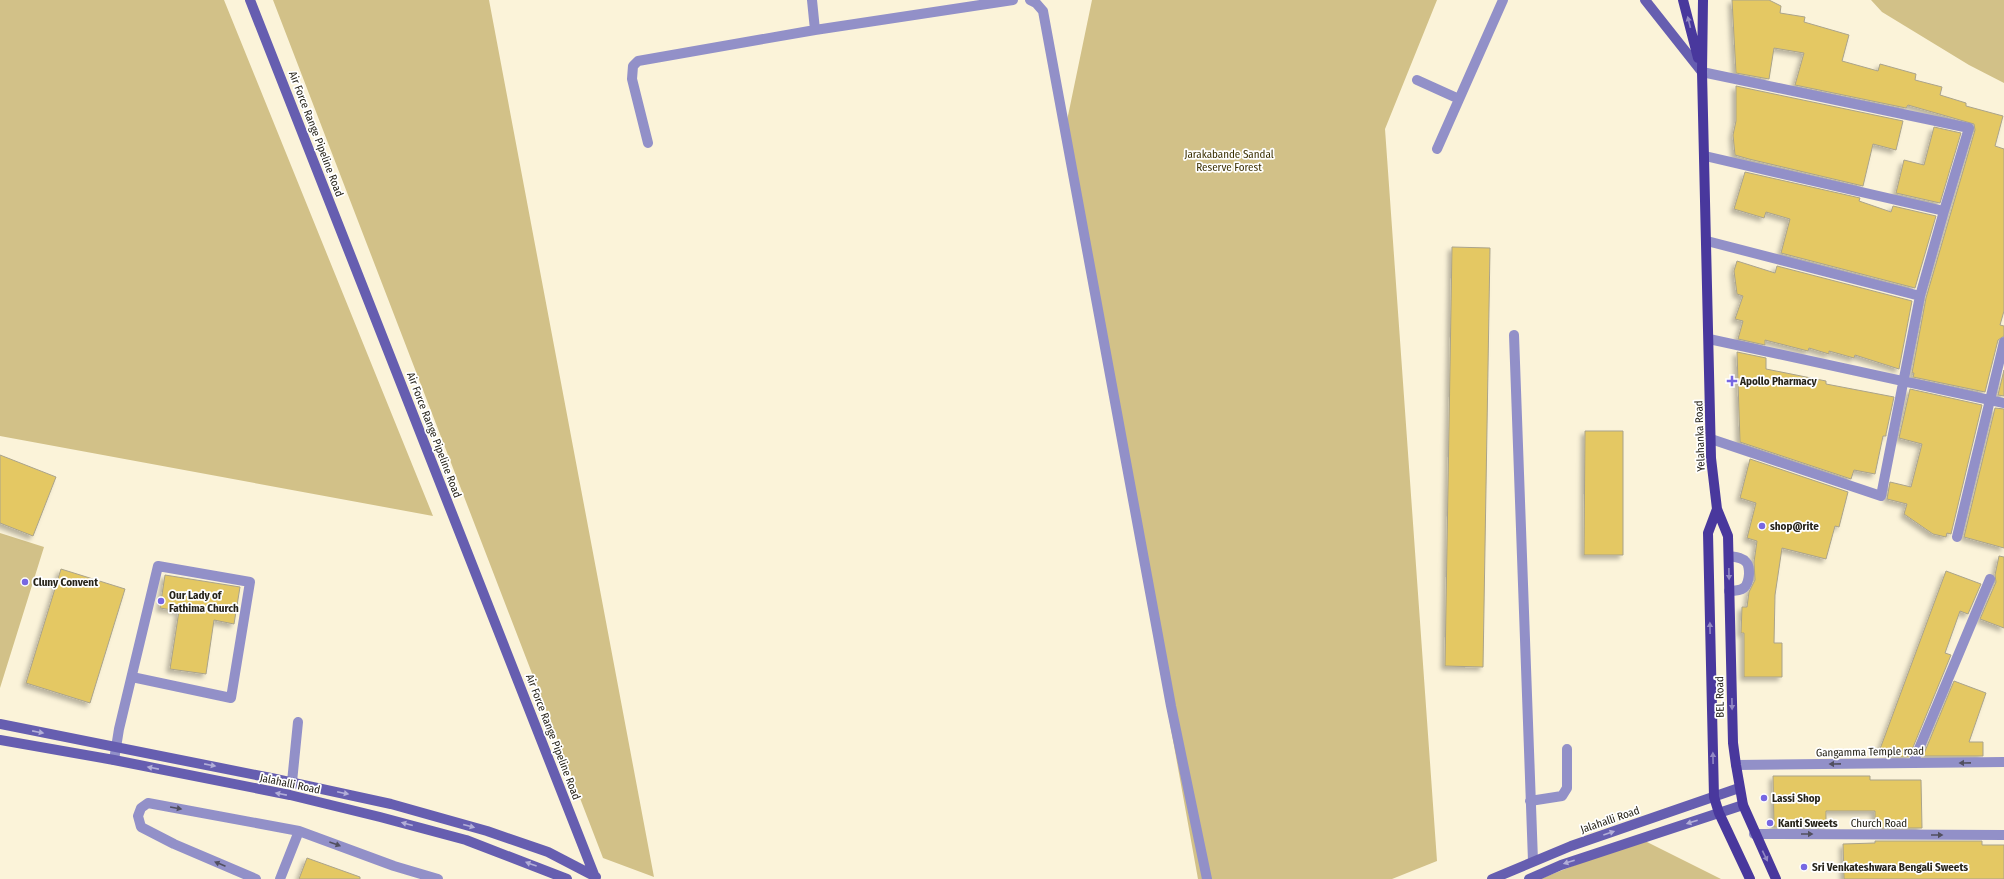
<svg xmlns="http://www.w3.org/2000/svg" width="2004" height="879" viewBox="0 0 2004 879" font-family="'Fira Sans Condensed',sans-serif">
	<defs>
		<filter id="shadow"><feDropShadow dx="-3.5" dy="3.5" stdDeviation="2" flood-color="#0004"/></filter>
	</defs>
	<rect width="100%" height="100%" fill="#fbf3d9"/>
	<path fill="#d2c188" d="M0,0H224L433,516L0,436Z
		M273,0H489L654,877L603,858Z
		M1092,0H1437L1385,129L1437,861L1392,879H1198L1064,135Z
		M1871,0H2004V83L1969,65L1882,12Z
		M0,533L44,547L0,688Z
		M1641,839L1721,879H1540Z"/>
	<path fill="#e4c863" stroke="#aaa38b" filter="url(#shadow)" d="M1732,0H1769L1781,6L1780,13L1805,17L1804,22L1849,35L1842,61L1878,71L1880,64L1916,74L1915,80L1942,87L1940,95L1966,103V106L2003,116L1995,146L2004,149V311L2000,325L2004,326V336L1998,340L1985,392L1913,377L1914,373H1912L1926,298L1975,130L1974,124L1908,105L1906,108L1795,85L1804,53L1774,48L1769,79L1736,73Z
		M1736,86L1903,121L1896,150L1873,144L1863,186L1749,159L1735,155L1733,135L1736,121Z
		M1934,127L1961,133L1940,203L1896,193L1904,160L1924,165Z
		M1745,172L1860,198L1859,201L1891,212L1893,206L1936,216L1915,288L1781,253L1790,219L1766,212L1764,218L1734,209Z
		M1452,247L1490,248L1483,667L1445,666Z
		M1737,261L1775,273L1777,266L1912,301L1899,369L1855,355L1854,358L1829,351V354L1809,348L1808,351L1765,340V345L1738,339L1743,321L1735,319L1743,296L1737,294L1734,271Z
		M1737,352L1766,358V369L1826,381V384L1894,397L1886,434V436H1883L1875,474L1854,470L1851,479L1740,442Z
		M2004,370V396L1998,395Z
		M1910,389L1982,405L1951,534L1947,533L1946,537L1933,534L1904,514L1907,504L1887,499L1890,482L1911,487L1922,444L1899,438Z
		M1995,408L2004,409V548L1964,537Z
		M1585,431H1623V555H1584Z
		M0,455L56,477L33,536L0,523Z
		M1750,459L1848,492L1839,527L1835,526L1826,559L1782,548L1775,595L1774,643H1782V677H1744V633H1741L1742,607H1747L1749,592L1755,580L1754,562L1757,541L1747,538L1756,503L1740,498Z
		M1999,556L2004,557V628L1980,619L1996,582L1995,575Z
		M61,569L125,589L90,703L26,683Z
		M1946,571L1981,584L1968,614L1960,611L1945,653L1951,655L1909,757H1900L1880,749Z
		M165,575L240,587L234,624L214,620L206,674L170,669L179,611L160,608Z
		M1954,681L1986,693L1969,742H1983V756H1923Z
		M1773,776H1870V780H1921L1922,828H1875V811H1826V827H1774Z
		M1875,841H1982V845H2004V879H1844L1843,844L1875,843Z
		M307,858L360,877V879H299Z"/>
	<g fill="none" stroke-linecap="round" stroke-linejoin="round">
		<path stroke="#9290c8" stroke-width="10" d="M812,0L815,30
			M1030,0L1036,3L1043,11L1171,706L1207,879
			M1417,80L1459,99
			M648,143L632,79L633,66L638,61L815,30L1013,0
			M1437,149L1503,0
			M1729,556C1735,557 1742,557 1746,562C1749,565 1749,569 1749,574C1748,588 1743,591 1729,591
			M114,760L119,729L158,566L250,582L231,698L132,677
			M292,782L298,722"/>
		<path stroke="#9290c8" stroke-width="10" d="M1702,72L1969,128L1944,211
			M1705,156L1944,211L1920,296
			M1707,241L1920,296L1881,496L1711,439
			M1514,335L1533,861
			M1709,339L2004,403
			M1957,537L2004,342
			M1913,763L1990,579
			M1736,765L2004,762
			M1530,801L1562,796L1567,788V749
			M1754,834L2004,835
			M256,879L174,844L141,827L138,816L141,808L148,803L299,831L394,866L438,879
			M280,879L299,831"/>
		<path stroke="#665eb0" stroke-width="10" d="M250,0L595,877L594,879
			M1645,0L1702,72
			M0,724L271,778L391,804L487,831L548,852L596,877
			M0,740L114,760L290,795L380,817L466,840L567,879
			M1492,879L1571,846L1739,788
			M1529,879L1561,865L1743,805"/>
		<path stroke="#49389d" stroke-width="10" d="M1683,0L1698,58
			M1703,0L1702,72L1711,458L1717,509L1708,533L1714,797L1719,813L1750,879
			M1717,509L1728,536L1733,743L1736,765L1743,805L1776,879"/>
	</g>
	<defs><path id="oneway-solid" d="M-6-.8H1V-3.2L6.5 0L1 3.2V.8H-6Z"/></defs>
	<g fill="#9288c4">
		<use href="#oneway-solid" transform="translate(1689 22) rotate(-104)"/>
		<use href="#oneway-solid" transform="translate(1729 574) rotate(89)"/>
		<use href="#oneway-solid" transform="translate(1710 628) rotate(-91)"/>
		<use href="#oneway-solid" transform="translate(1732 704) rotate(89)"/>
		<use href="#oneway-solid" transform="translate(1713 758) rotate(-91)"/>
		<use href="#oneway-solid" transform="translate(1765 856) rotate(64)"/>
	</g>
	<g fill="#b2aed8">
		<use href="#oneway-solid" transform="translate(38 732) rotate(11)"/>
		<use href="#oneway-solid" transform="translate(210 765) rotate(11)"/>
		<use href="#oneway-solid" transform="translate(153 768) rotate(-169)"/>
		<use href="#oneway-solid" transform="translate(343 793) rotate(12)"/>
		<use href="#oneway-solid" transform="translate(281 794) rotate(-169)"/>
		<use href="#oneway-solid" transform="translate(1692 822) rotate(162)"/>
		<use href="#oneway-solid" transform="translate(407 824) rotate(-165)"/>
		<use href="#oneway-solid" transform="translate(469 826) rotate(15)"/>
		<use href="#oneway-solid" transform="translate(1609 833) rotate(-19)"/>
		<use href="#oneway-solid" transform="translate(1569 862) rotate(162)"/>
		<use href="#oneway-solid" transform="translate(531 864) rotate(-160)"/>
	</g>
	<g fill="#514f5f">
		<use href="#oneway-solid" transform="translate(1965 763) rotate(179)"/>
		<use href="#oneway-solid" transform="translate(1835 764) rotate(179)"/>
		<use href="#oneway-solid" transform="translate(176 808) rotate(10)"/>
		<use href="#oneway-solid" transform="translate(1807 834)"/>
		<use href="#oneway-solid" transform="translate(1937 835)"/>
		<use href="#oneway-solid" transform="translate(335 844) rotate(20)"/>
		<use href="#oneway-solid" transform="translate(220 864) rotate(-157)"/>
	</g>
	<g fill="#7767e2" stroke="#fff" stroke-width="1.5">
		<path d="M1730 375h4v4h4v4h-4v4h-4v-4h-4v-4h4z"/>
		<circle cx="1762" cy="526" r="4"/>
		<circle cx="25" cy="582" r="4"/>
		<circle cx="161" cy="601" r="4"/>
		<circle cx="1764" cy="798" r="4"/>
		<circle cx="1770" cy="823" r="4"/>
		<circle cx="1804" cy="867" r="4"/>
	</g>
	<g text-anchor="middle" dominant-baseline="central" stroke-width="3.5" stroke-linejoin="round" paint-order="stroke">
		<g font-size="11" fill="#262319" stroke="#fff">
			<text transform="translate(316 134) rotate(69)">Air Force Range Pipeline Road</text>
			<text transform="translate(434 435) rotate(69)">Air Force Range Pipeline Road</text>
			<text transform="translate(1700 436) rotate(-92)">Yelahanka Road</text>
			<text transform="translate(1720 697) rotate(-91)">BEL Road</text>
			<text transform="translate(553 737) rotate(69)">Air Force Range Pipeline Road</text>
			<text transform="translate(1870 752) rotate(-1)">Gangamma Temple road</text>
			<text transform="translate(290 784) rotate(12)">Jalahalli Road</text>
			<text transform="translate(1610 820) rotate(-19)">Jalahalli Road</text>
			<text x="1879" y="823">Church Road</text>
		</g>
		<g font-size="11" fill="#3b3003" stroke="#fff">
			<text x="1229" y="154">Jarakabande Sandal<tspan x="1229" dy="13">Reserve Forest</tspan></text>
		</g>
		<g font-size="11" font-weight="bold" fill="#262319" stroke="#fff" text-anchor="start">
			<text x="1740" y="381">Apollo Pharmacy</text>
			<text x="1770" y="526">shop@rite</text>
			<text x="33" y="582">Cluny Convent</text>
			<text x="169" y="595">Our Lady of<tspan x="169" dy="13">Fathima Church</tspan></text>
			<text x="1772" y="798">Lassi Shop</text>
			<text x="1778" y="823">Kanti Sweets</text>
			<text x="1812" y="867">Sri Venkateshwara Bengali Sweets</text>
		</g>
	</g>
</svg>
